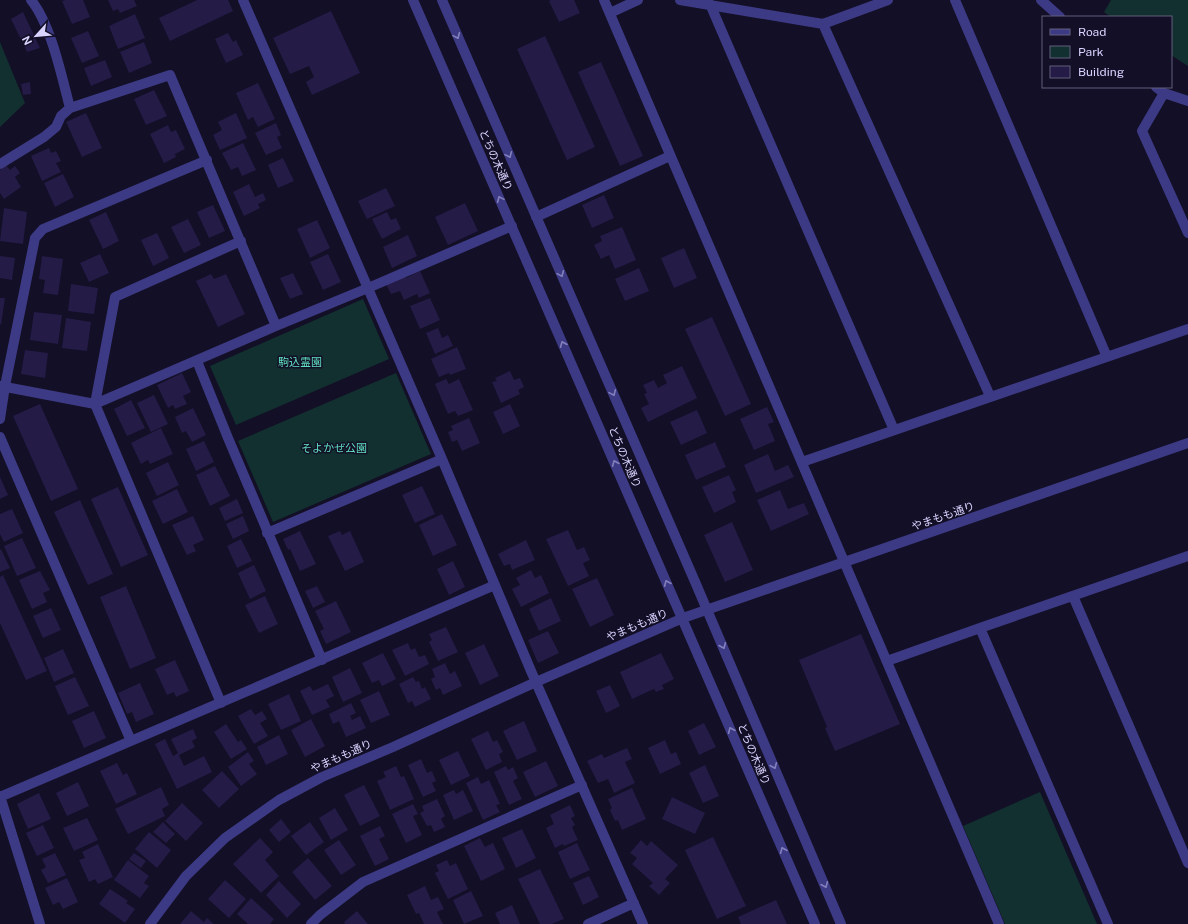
<svg xmlns="http://www.w3.org/2000/svg" width="1188" height="924" viewBox="0 0 1188 924" font-family="'Public Sans','Noto Sans JP',sans-serif">
	<rect width="100%" height="100%" fill="#130f26"/>
	<path fill="#12302f" d="M1111,0H1188V66L1171,55V17H1111L1104,12Z
		M0,42L25,103L0,127Z
		M363,299L389,359L236,425L210,366Z
		M396,373L431,454L273,522L238,441Z
		M1040,792L1097,924H1005L963,826Z"/>
	<path fill="#241b47" d="M65,0H83L90,17L72,24L62,1Z
		M108,0H134L137,6L120,13L118,9L113,11Z
		M197,0H228L233,11L170,41L159,18Z
		M551,0H574L580,13L559,22L549,1Z
		M331,11L360,73L312,95L306,82L314,77L309,66L290,74L273,38Z
		M23,12L40,48L27,52L11,19Z
		M135,14L145,38L118,49L109,26Z
		M88,31L99,56L82,63L71,38Z
		M228,33L233,42L236,40L243,55L226,63L215,39Z
		M545,36L595,147L567,160L517,49Z
		M144,42L152,63L129,73L120,52Z
		M105,60L112,77L91,86L84,68Z
		M601,62L643,156L620,166L578,72Z
		M30,82L31,94L23,95L21,84Z
		M258,83L275,119L258,127L253,117L248,120L236,93Z
		M154,90L167,116L146,125L134,99Z
		M86,113L102,148L82,157L66,122Z
		M236,113L247,138L220,150L213,135L222,130L218,122Z
		M276,123L281,135L277,137L282,148L266,155L255,133Z
		M168,125L171,132L176,130L185,149L175,154L176,157L164,163L150,134Z
		M243,143L256,170L242,176L238,167L231,170L222,153Z
		M49,148L51,153L56,151L61,161L56,163L61,172L42,181L31,156Z
		M283,158L294,181L278,188L268,165Z
		M6,165L10,170L15,166L20,173L15,177L21,187L4,199L0,193V170Z
		M63,174L74,197L55,207L44,183Z
		M249,184L255,197L263,193L266,200L258,204L260,208L244,216L233,192Z
		M386,188L395,206L367,219L358,201Z
		M604,195L614,218L592,228L582,205Z
		M465,203L478,231L448,245L435,217Z
		M213,205L225,231L209,238L197,212Z
		M4,208L27,212L23,244L0,241Z
		M106,212L119,241L103,249L89,220Z
		M387,212L391,220L396,218L401,229L382,239L372,219Z
		M188,219L201,245L184,253L171,227Z
		M317,220L330,248L310,258L297,229Z
		M622,227L636,260L615,269L609,255L601,259L594,245L602,241L600,236Z
		M157,233L169,258L153,266L141,240Z
		M408,235L417,256L392,268L383,247Z
		M684,248L697,278L674,288L661,258Z
		M100,254L109,273L89,282L80,263Z
		M328,254L341,282L323,290L310,262Z
		M0,256L15,258L12,280L0,278Z
		M42,256L63,259L58,295L43,293L45,280L39,279Z
		M639,268L649,291L625,301L615,279Z
		M420,271L430,293L419,298L417,294L404,300L400,291L391,294L385,282L404,274L406,278Z
		M293,273L303,294L290,299L280,278Z
		M211,274L214,279L226,274L245,314L218,327L196,281Z
		M71,284L98,288L94,314L68,311Z
		M0,298H5L1,325L0,324Z
		M430,298L440,320L420,329L410,306Z
		M34,312L62,315L58,344L30,340Z
		M712,317L751,404L725,416L685,329Z
		M66,318L91,322L87,351L62,348Z
		M438,328L442,338L448,335L453,346L435,354L426,333Z
		M457,347L466,369L450,375L449,373L439,377L431,359Z
		M25,350L48,353L45,378L21,374Z
		M682,366L697,398L648,422L641,408L649,404L644,394L647,393L643,385L654,380L658,388L667,383L663,375Z
		M510,371L514,380L520,378L524,387L518,390L520,394L501,403L492,382L497,381L495,378Z
		M182,373L191,392L183,396L187,404L175,409L173,405L168,408L157,385Z
		M446,379L449,384L459,379L473,410L458,416L455,411L448,414L435,384Z
		M154,395L168,424L151,432L137,403Z
		M131,400L145,428L127,436L114,409Z
		M40,404L78,489L51,501L13,416Z
		M510,404L520,426L503,434L493,412Z
		M767,407L774,422L768,424L775,441L754,450L740,419Z
		M193,408L206,435L192,442L186,431L182,433L175,417Z
		M697,410L707,433L681,445L670,422Z
		M469,418L480,443L462,451L457,440L452,442L448,432L453,430L451,426Z
		M161,428L173,454L150,464L148,460L141,464L131,443Z
		M204,441L214,462L196,471L186,449Z
		M715,442L726,467L696,480L685,455Z
		M768,454L775,471L788,465L794,477L756,493L744,465Z
		M168,462L179,485L157,496L146,473Z
		M215,466L230,496L210,506L196,475Z
		M729,475L736,490L732,492L736,502L714,513L702,487Z
		M0,477L8,495L0,499Z
		M422,486L435,514L415,523L402,495Z
		M118,487L148,555L121,567L91,499Z
		M177,489L188,512L163,524L152,501Z
		M780,490L788,509L804,503L809,514L771,531L757,500Z
		M237,499L243,513L225,521L219,508Z
		M80,500L113,574L88,585L54,512Z
		M12,509L23,533L4,542L0,534V514Z
		M442,514L457,545L433,556L419,525Z
		M193,516L204,540L193,545L196,551L187,555L172,525Z
		M243,516L249,531L233,539L226,524Z
		M732,522L753,570L725,582L704,535Z
		M568,530L577,550L584,547L590,560L583,563L589,576L568,586L546,539Z
		M300,531L316,564L300,571L290,549L288,550L283,539Z
		M340,531L342,535L350,531L364,562L345,571L328,536Z
		M22,538L36,568L17,576L4,546Z
		M241,539L252,561L237,568L227,546Z
		M526,540L535,560L512,570L510,564L504,566L498,554Z
		M1,549L10,568L0,572V550Z
		M453,561L465,587L449,595L437,569Z
		M254,565L266,591L250,599L238,573Z
		M531,570L535,578L541,575L549,593L521,607L512,589L520,585L516,578Z
		M40,571L50,590L43,593L47,602L32,609L19,580Z
		M3,575L47,671L26,680L0,623V577Z
		M597,578L614,615L590,627L572,589Z
		M126,586L156,658L130,669L100,597Z
		M317,586L325,602L313,608L305,591Z
		M265,596L278,624L259,633L245,605Z
		M551,598L561,621L539,631L529,609Z
		M336,601L351,632L326,644L320,631L324,629L315,611Z
		M51,608L61,630L43,638L33,616Z
		M446,627L458,652L438,661L429,642L432,640L429,634Z
		M548,631L559,653L538,663L528,640Z
		M861,634L900,724L835,751L825,728L827,727L799,660Z
		M408,643L411,650L415,648L419,657L425,655L429,664L405,676L392,650Z
		M484,644L499,676L480,685L465,653Z
		M63,649L74,673L54,682L44,658Z
		M383,653L396,679L382,686L379,680L372,683L362,663Z
		M661,653L674,679L662,685L664,689L656,692L654,689L632,699L620,672Z
		M175,660L189,691L176,697L174,692L167,695L155,669Z
		M445,663L450,674L455,671L462,686L443,695L440,688L436,690L431,679L435,677L432,669Z
		M350,668L362,693L343,702L332,677Z
		M75,677L89,706L68,715L55,686Z
		M413,677L416,682L419,681L422,689L425,687L431,699L415,707L412,701L408,703L399,684Z
		M140,683L154,714L136,722L132,712L127,714L118,693Z
		M328,684L334,696L326,700L330,707L312,715L300,691L310,686L313,691Z
		M610,685L620,706L606,713L596,691Z
		M379,691L390,715L371,723L360,700Z
		M289,694L301,721L281,730L268,704Z
		M351,703L356,713L350,716L352,720L360,716L366,728L346,737L339,721L333,724L329,714Z
		M251,709L255,715L262,711L267,719L260,723L268,736L254,744L238,716Z
		M94,711L106,738L84,748L72,721Z
		M311,719L325,746L305,757L291,730Z
		M524,721L537,751L517,760L503,731Z
		M704,723L716,747L699,755L688,731Z
		M226,724L238,742L241,740L247,749L231,759L214,732Z
		M193,729L197,738L192,741L195,747L179,755L184,766L204,756L212,772L177,789L155,744L165,739L173,756L178,753L171,739Z
		M488,731L493,742L497,740L503,752L499,754L502,762L486,770L471,739Z
		M279,735L288,754L266,765L257,747Z
		M665,740L671,754L676,752L681,764L660,774L648,748Z
		M627,748L632,759L625,762L635,783L614,793L608,779L598,783L587,761L602,754L604,758Z
		M458,751L470,776L451,785L439,760Z
		M248,752L254,761L249,764L257,774L241,786L228,767Z
		M421,759L427,773L432,771L436,781L432,783L436,791L423,797L408,765Z
		M546,761L558,786L535,797L523,772Z
		M117,763L123,775L127,773L137,794L116,804L100,771Z
		M705,765L719,796L703,803L689,773Z
		M396,766L401,777L404,776L414,799L390,810L377,781L386,777L383,772Z
		M506,766L508,770L513,767L518,778L513,781L522,799L509,805L494,772Z
		M222,771L239,789L219,808L202,790Z
		M478,777L481,784L489,780L500,804L496,805L500,812L483,820L466,783Z
		M78,782L89,806L67,816L56,793Z
		M364,785L380,816L360,826L344,795Z
		M161,787L169,805L162,809L165,816L128,834L115,809Z
		M632,788L646,819L622,830L618,820L615,821L610,810L612,808L608,799Z
		M454,790L456,794L463,790L473,811L454,820L443,795Z
		M39,793L51,819L28,829L17,804Z
		M672,797L705,813L695,834L662,819Z
		M437,799L445,816L441,819L445,827L434,832L431,825L427,826L420,813L424,811L422,806Z
		M182,803L203,823L186,841L165,821Z
		M413,804L418,814L413,816L422,835L406,843L392,814Z
		M570,805L575,816L571,818L575,825L572,827L578,840L564,846L563,844L555,848L546,828L554,824L550,815Z
		M335,808L348,830L331,840L319,818Z
		M87,818L98,840L74,851L63,828Z
		M281,819L291,832L279,842L269,830Z
		M163,822L175,834L166,843L153,832Z
		M310,822L324,842L306,855L291,836Z
		M43,825L54,848L37,856L26,833Z
		M380,826L385,836L379,839L389,859L375,866L360,836Z
		M522,829L536,858L516,868L502,838Z
		M149,832L171,850L157,868L135,849Z
		M713,837L746,906L717,919L685,850Z
		M260,838L273,852L265,860L279,876L261,893L233,864Z
		M480,838L485,847L493,843L505,869L481,881L464,846Z
		M339,840L356,865L341,875L324,850Z
		M641,840L647,846L651,841L678,865L665,879L670,883L659,895L649,886L653,883L632,864L637,858L630,853Z
		M577,843L590,870L570,879L558,852Z
		M98,844L113,877L98,884L95,879L89,882L79,860L85,858L82,852Z
		M55,853L66,875L48,883L41,870L46,867L42,859Z
		M134,853L146,861L141,868L129,859Z
		M308,858L332,886L315,900L292,872Z
		M128,860L149,876L144,883L149,886L140,898L114,880Z
		M447,860L450,866L456,863L468,889L448,899L435,873L439,871L436,865Z
		M540,869L564,919L552,924H540L518,879Z
		M589,876L599,897L583,905L573,883Z
		M67,878L78,902L63,909L59,902L53,905L45,888Z
		M225,880L246,899L229,918L208,899Z
		M279,881L301,904L287,918L266,895Z
		M425,886L431,900L438,897L444,909L437,912L443,924H424L419,913L416,914L407,895Z
		M110,889L128,901L126,903L135,909L125,923L99,904Z
		M471,891L483,916L464,924L453,900Z
		M251,898L274,919L270,924H248L237,914Z
		M776,900L787,924H741L738,917Z
		M512,905L520,924H500L495,913Z
		M191,911L204,922L207,918L214,924H180Z
		M357,911L368,924H345L344,922Z"/>
	<g fill="none" stroke-linecap="round" stroke-linejoin="round">
		<path stroke="#3d3a85" stroke-width="10" d="M31,0C51,24 62,78 70,108
			M243,0L442,459L531,671L643,924
			M413,0L815,924
			M442,0L696,584L841,924
			M604,0L999,924
			M680,0L823,24L888,0
			M955,0L1107,357
			M1041,0L1060,17
			M710,4L894,430
			M610,13L638,0
			M823,24L990,396
			M1156,87L1164,93L1188,101
			M1164,93L1142,131L1188,233
			M0,164L44,137L56,127L61,116L70,108L170,75L276,326
			M536,217L670,156
			M197,361L228,438L322,660
			M0,386L95,404L276,326L368,288L512,226
			M0,419L5,386L35,238L43,229L207,160
			M0,437L131,741
			M802,462L1188,329
			M267,533L442,459
			M1073,596L1188,863
			M980,628L1108,924
			M887,661L980,628L1188,556
			M221,703L95,404L115,297L241,241
			M0,796L40,924
			M0,797L495,585
			M150,924L186,876L225,838L279,800L322,777L393,747L536,682L683,618L1188,443
			M311,924L320,915L363,882L582,785
			M588,924L634,903"/>
	</g>
	<defs><path id="oneway-chevron" d="M-2-3.5L2.5 0L-2 3.5" fill="none" stroke-width="1.6" stroke-linecap="round" stroke-linejoin="round"/></defs>
	<g stroke="#837fbc">
		<use href="#oneway-chevron" transform="translate(457 36) rotate(66)"/>
		<use href="#oneway-chevron" transform="translate(509 155) rotate(66)"/>
		<use href="#oneway-chevron" transform="translate(500 199) rotate(-114)"/>
		<use href="#oneway-chevron" transform="translate(561 274) rotate(66)"/>
		<use href="#oneway-chevron" transform="translate(563 344) rotate(-113)"/>
		<use href="#oneway-chevron" transform="translate(613 393) rotate(66)"/>
		<use href="#oneway-chevron" transform="translate(615 463) rotate(-113)"/>
		<use href="#oneway-chevron" transform="translate(667 583) rotate(-113)"/>
		<use href="#oneway-chevron" transform="translate(723 646) rotate(67)"/>
		<use href="#oneway-chevron" transform="translate(731 730) rotate(-113)"/>
		<use href="#oneway-chevron" transform="translate(774 766) rotate(67)"/>
		<use href="#oneway-chevron" transform="translate(783 850) rotate(-113)"/>
		<use href="#oneway-chevron" transform="translate(825 885) rotate(67)"/>
	</g>
	<g text-anchor="middle" dominant-baseline="central" stroke-width="3" stroke-linejoin="round" paint-order="stroke">
		<g font-size="11" fill="#d9d4ff" stroke="#130f26">
			<text transform="translate(496 160) rotate(66)">とちの木通り</text>
			<text transform="translate(625 457) rotate(67)">とちの木通り</text>
			<text transform="translate(943 516) rotate(-19)">やまもも通り</text>
			<text transform="translate(637 625) rotate(-23)">やまもも通り</text>
			<text transform="translate(754 754) rotate(67)">とちの木通り</text>
			<text transform="translate(341 756) rotate(-24)">やまもも通り</text>
		</g>
		<g font-size="11" fill="#5fe0c0" stroke="#130f26">
			<text x="300" y="362">駒込霊園</text>
			<text x="334" y="448">そよかぜ公園</text>
		</g>
	</g>
	<rect x="1042" y="16" width="130" height="72" fill="#130f26" stroke="#625e7d"/>
	<rect x="1050" y="29" width="20" height="6" fill="#3d3a85" stroke="#625e7d"/>
	<text x="1078" y="36" font-size="12" fill="#d9d4ff">Road</text>
	<rect x="1050" y="46" width="20" height="12" fill="#12302f" stroke="#625e7d"/>
	<text x="1078" y="56" font-size="12" fill="#d9d4ff">Park</text>
	<rect x="1050" y="66" width="20" height="12" fill="#241b47" stroke="#625e7d"/>
	<text x="1078" y="76" font-size="12" fill="#d9d4ff">Building</text>
	<g transform="translate(36 36) rotate(243)" stroke="#130f26" stroke-width="3" paint-order="stroke">
	<path d="M0-3L7 15L0 10L-7 15Z" fill="#d9d4ff"/>
	<text y="-6" font-size="11" font-weight="bold" text-anchor="middle" fill="#d9d4ff">N</text>
	</g>
</svg>
